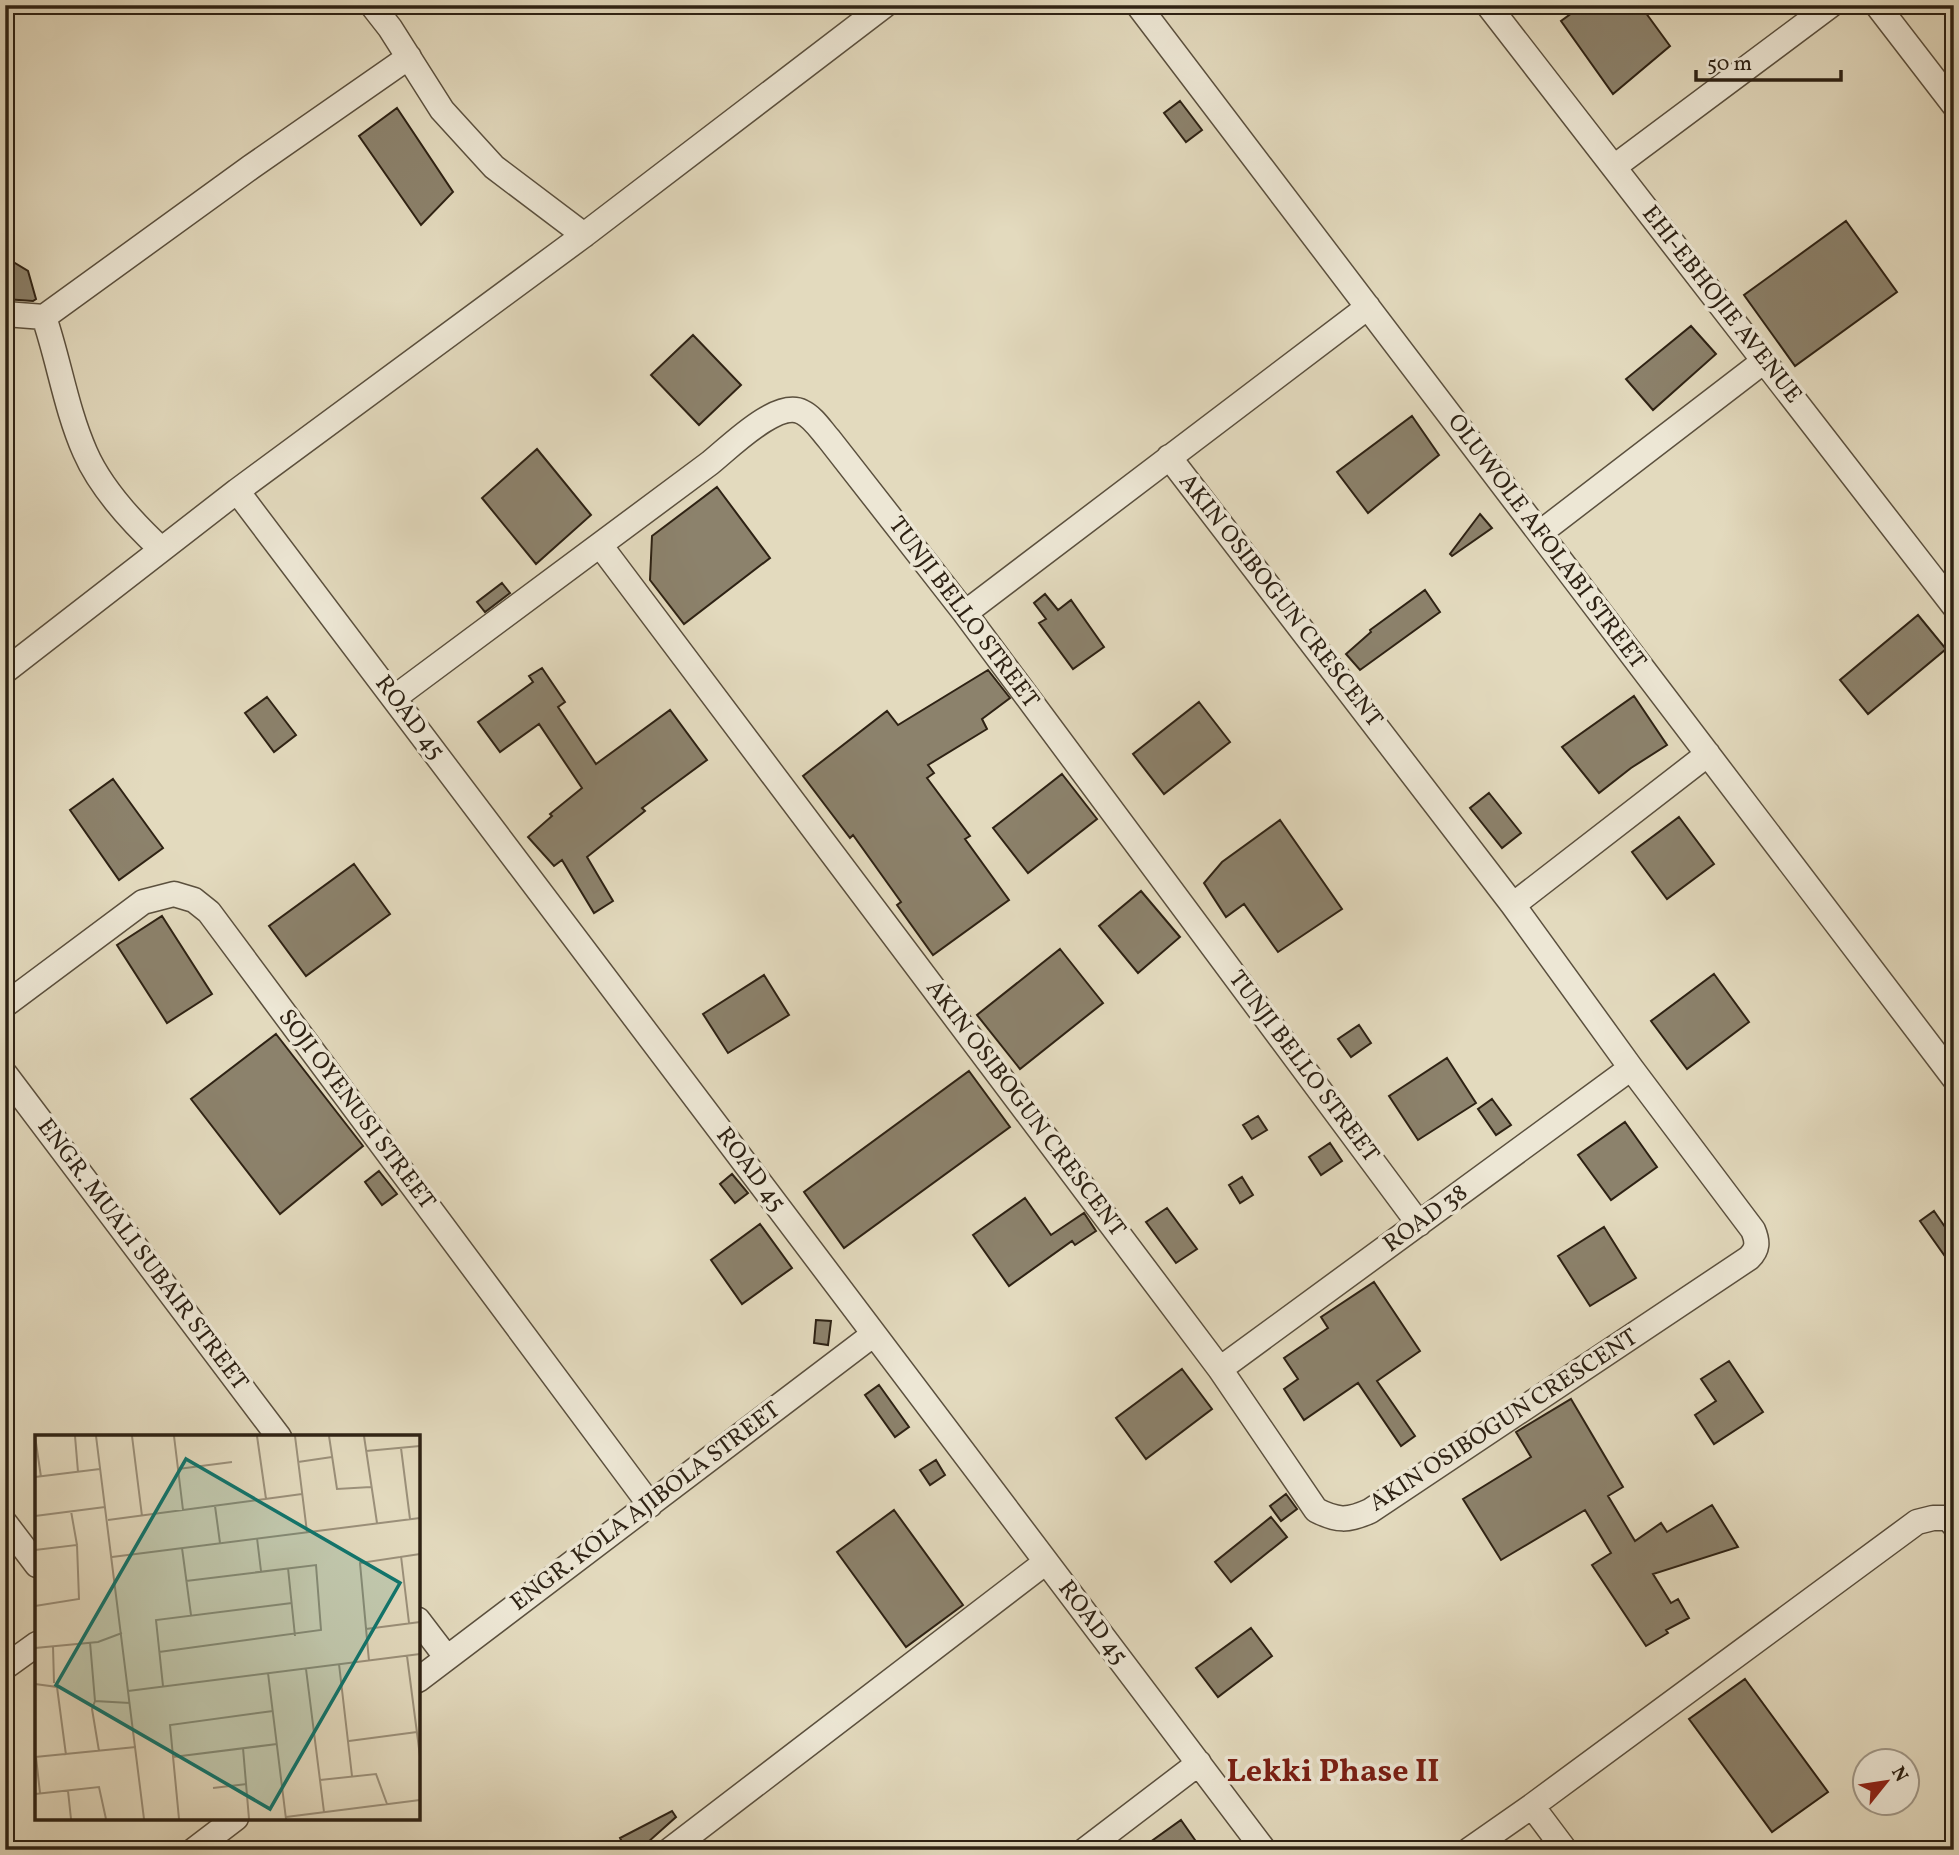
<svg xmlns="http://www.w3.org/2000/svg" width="1959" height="1855" viewBox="0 0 1959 1855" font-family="Vollkorn,serif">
	<rect width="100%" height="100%" fill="#e3dabe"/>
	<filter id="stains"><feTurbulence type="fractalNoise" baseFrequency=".00286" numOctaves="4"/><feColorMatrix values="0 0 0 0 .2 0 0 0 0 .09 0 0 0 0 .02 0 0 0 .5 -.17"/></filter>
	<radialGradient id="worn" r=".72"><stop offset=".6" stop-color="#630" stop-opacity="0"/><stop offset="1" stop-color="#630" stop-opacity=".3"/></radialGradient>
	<path fill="#8c826c" stroke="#2e2214" stroke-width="2" d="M1583,5H1640L1670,46L1613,94L1561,21Z
		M1180,101L1202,130L1186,142L1164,113Z
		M397,108L453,192L421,225L359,136Z
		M1846,221L1897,292L1795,366L1744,295Z
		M5,257L28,271L36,299L33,301L5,299Z
		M1691,326L1716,354L1653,410L1626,379Z
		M693,335L741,385L699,425L651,375Z
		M1412,416L1439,455L1368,513L1337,472Z
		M537,449L591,515L536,564L482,498Z
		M717,487L770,558L684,624L650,580L652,536Z
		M1480,514L1492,528L1452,556L1450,554Z
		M502,583L510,593L485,612L477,602Z
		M1425,590L1440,612L1360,670L1346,654L1371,632L1370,630Z
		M1045,594L1058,610L1071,600L1104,647L1073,669L1039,623L1046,619L1034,603Z
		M1918,615L1946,649L1868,714L1840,680Z
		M542,668L565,702L558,707L596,764L670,710L707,760L642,808L645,811L587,857L613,901L594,913L562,860L554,866L528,837L552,816L550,814L582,788L539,724L500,752L478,722L533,682L529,676Z
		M988,670L1010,698L982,719L987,729L928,765L934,773L927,778L970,836L965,839L1009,900L933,955L897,905L901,902L853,835L850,838L803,776L887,711L898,725Z
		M1634,696L1667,745L1631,768L1599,793L1562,747Z
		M267,697L296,735L274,752L245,713Z
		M1199,702L1230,742L1164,794L1133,754Z
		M1062,774L1097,819L1028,873L993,828Z
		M113,779L163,848L119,880L70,810Z
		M1489,793L1521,833L1502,848L1470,808Z
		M1679,817L1714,864L1667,899L1632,852Z
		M1280,820L1342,909L1278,952L1244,904L1226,917L1204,883L1222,862Z
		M354,864L390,914L306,976L269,926Z
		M1141,891L1180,937L1138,973L1099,926Z
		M162,916L212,994L167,1023L117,945Z
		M1060,949L1103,1003L1020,1069L977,1015Z
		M1714,974L1749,1022L1687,1069L1651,1021Z
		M764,975L789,1015L728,1053L703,1014Z
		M1359,1025L1371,1043L1351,1057L1338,1039Z
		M276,1034L363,1146L280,1214L191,1099Z
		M1447,1058L1476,1103L1418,1140L1389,1096Z
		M969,1071L1010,1127L844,1248L804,1192Z
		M1492,1099L1511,1125L1496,1135L1478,1109Z
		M1258,1116L1267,1130L1252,1139L1243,1125Z
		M1625,1122L1657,1167L1611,1200L1578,1155Z
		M1330,1143L1342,1161L1321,1175L1309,1157Z
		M379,1171L397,1194L382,1205L365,1182Z
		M732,1174L748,1193L735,1203L720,1184Z
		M1242,1177L1253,1195L1240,1203L1229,1185Z
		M1025,1198L1051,1235L1084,1213L1096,1231L1075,1245L1072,1241L1009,1286L973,1235Z
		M1167,1208L1197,1249L1176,1263L1146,1222Z
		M1934,1211L1954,1240V1269L1920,1221Z
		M760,1224L792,1268L742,1304L711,1260Z
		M1604,1227L1636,1278L1590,1306L1558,1256Z
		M1374,1282L1420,1351L1377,1381L1415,1436L1401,1446L1358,1383L1304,1420L1284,1389L1298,1379L1284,1358L1328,1328L1321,1317Z
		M816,1320L831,1321L828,1345L814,1343Z
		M1729,1361L1763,1412L1714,1444L1695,1415L1716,1401L1701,1379Z
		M1182,1369L1212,1409L1146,1459L1116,1418Z
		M879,1385L909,1427L895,1437L865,1395Z
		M1571,1399L1623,1487L1608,1496L1635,1541L1661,1523L1667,1532L1712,1505L1738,1547L1653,1574L1671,1603L1678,1599L1689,1618L1666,1630L1668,1633L1646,1646L1592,1565L1611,1553L1585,1510L1501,1560L1463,1499L1531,1457L1516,1432Z
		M936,1460L945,1475L930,1485L920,1470Z
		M1286,1494L1297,1509L1281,1521L1270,1506Z
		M894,1510L963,1605L906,1647L837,1552Z
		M1271,1517L1287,1537L1231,1582L1215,1562Z
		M1251,1628L1272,1656L1218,1697L1196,1668Z
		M1745,1679L1828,1792L1772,1832L1689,1719Z
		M672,1811L676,1817L647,1843L633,1850H626L620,1838Z
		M1181,1820L1202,1850H1139Z"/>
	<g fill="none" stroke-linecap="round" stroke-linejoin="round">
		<g stroke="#5b503e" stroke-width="27">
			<path id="minor" d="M372,5L390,28L442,110L494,167L584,235
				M1138,5L1954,1078
				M1488,5L1954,606
				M1877,5L1954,105
				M1614,167L1831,5
				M5,314L44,317
				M237,491L1264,1850
				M1540,533L1764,361
				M600,545L1220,1369L1316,1510C1337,1521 1348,1521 1370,1511L1749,1258C1758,1249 1758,1242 1753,1230L1631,1068L1513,905L1169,457
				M161,549C132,522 101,489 85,452C66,409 59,361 44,317L251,167L409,57
				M965,613L1368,307
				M5,671L237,491L584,235L885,5
				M394,698L710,463C729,448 777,399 802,412C813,417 821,430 829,439L965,613L1419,1224
				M1513,905L1708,754
				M5,1005L143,902L174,894L194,900L209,912L650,1505
				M5,1074L279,1437
				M1220,1369L1631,1068
				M5,1523L37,1565
				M418,1620L447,1658
				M5,1667L37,1644
				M418,1680L874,1334
				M1532,1806L1565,1850
				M194,1850L236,1818
				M670,1850L1046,1562
				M1085,1850L1199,1763
				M1469,1850L1532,1806L1917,1522L1933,1518H1948L1954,1525"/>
		</g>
		<use href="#minor" stroke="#ede7d5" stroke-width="24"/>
	</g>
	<g text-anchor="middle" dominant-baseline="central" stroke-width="7" stroke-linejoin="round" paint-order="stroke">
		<g font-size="24" fill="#2e2214" stroke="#ede7d5">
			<text transform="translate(1721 305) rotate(52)">EHI-EBHOJIE AVENUE</text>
			<text transform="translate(1546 542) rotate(53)">OLUWOLE AFOLABI STREET</text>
			<text transform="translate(1280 601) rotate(52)">AKIN OSIBOGUN CRESCENT</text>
			<text transform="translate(963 613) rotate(53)">TUNJI BELLO STREET</text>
			<text transform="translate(409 718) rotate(53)">ROAD 45</text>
			<text transform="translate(1303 1067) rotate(53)">TUNJI BELLO STREET</text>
			<text transform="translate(1025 1109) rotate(53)">AKIN OSIBOGUN CRESCENT</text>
			<text transform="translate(356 1110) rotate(53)">SOJI OYENUSI STREET</text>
			<text transform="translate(750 1170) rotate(53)">ROAD 45</text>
			<text transform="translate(1426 1219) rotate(-36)">ROAD 38</text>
			<text transform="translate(142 1255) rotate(53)">ENGR. MUALI SUBAIR STREET</text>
			<text transform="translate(1504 1421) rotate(-33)">AKIN OSIBOGUN CRESCENT</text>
			<text transform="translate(646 1507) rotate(-37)">ENGR. KOLA AJIBOLA STREET</text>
			<text transform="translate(1092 1623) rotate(53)">ROAD 45</text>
		</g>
		<g font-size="32" font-weight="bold" fill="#7a1f14" stroke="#ede7d5">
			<text x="1333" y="1773">Lekki Phase II</text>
		</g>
	</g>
	<g transform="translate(35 1435)">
		<rect width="385" height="385" fill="#e3dabe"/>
		<path fill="none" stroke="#9b907a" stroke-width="2" d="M0,1L6,42M40,1L43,37M61,1L109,384M97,1L107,81M139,1L148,75M222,1L231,64M260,1L272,97M294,1L302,54L336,52M329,1L342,88M366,13L375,84M331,16L385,11M263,27L297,22M143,34L197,27M0,42L65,34M180,71L185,108M0,81L70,72M73,85L267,59M222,103L226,136M147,113L156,180M0,115L42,110L36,76M366,121L374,188M77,122L385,83M253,133L260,201M0,171L44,164L42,110M331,194L385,187M55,207L60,266L95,268M18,211L19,248M0,213L63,207L87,198M124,217L286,195L281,130L151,146M372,221L385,321M334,226L325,128L385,119M304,229L317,341M271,234L289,377M233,238L251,384M0,249L22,252L31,320M128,251L121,185L257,168M93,256L385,219M60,266L57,274L64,316M314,306L382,297M208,313L214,384M0,322L101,312M1,322L5,358M138,322L242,309M285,345L341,339L352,369M178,353L212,349M33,356L36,384M0,359L64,352L71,384M251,382L385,365M144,384L135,290L238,276"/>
		<path fill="#0f766e" fill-opacity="0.15" stroke="#0f766e" stroke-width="3.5" d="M151,24L365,148L235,374L21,250Z"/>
		<rect width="385" height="385" fill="none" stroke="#2e2214" stroke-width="3.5"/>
	</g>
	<rect width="1959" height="1855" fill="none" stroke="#e3dabe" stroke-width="28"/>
	<rect x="7" y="7" width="1945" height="1841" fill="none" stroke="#2e2214" stroke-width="3.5"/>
	<rect x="14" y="14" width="1931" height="1827" fill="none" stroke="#2e2214" stroke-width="2"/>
	<g transform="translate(1886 1782) rotate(60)"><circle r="33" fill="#ede7d5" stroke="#a19888" stroke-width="2"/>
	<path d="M0-5L12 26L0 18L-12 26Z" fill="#8f2418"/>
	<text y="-10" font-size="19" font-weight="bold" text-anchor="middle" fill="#2e2214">N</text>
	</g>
	<path d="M1696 70v10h145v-10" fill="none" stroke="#2e2214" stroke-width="3.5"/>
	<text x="1707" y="70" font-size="21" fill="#2e2214" stroke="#ede7d5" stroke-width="5" paint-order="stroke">50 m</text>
	<rect width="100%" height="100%" filter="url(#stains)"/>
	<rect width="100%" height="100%" fill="url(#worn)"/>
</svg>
